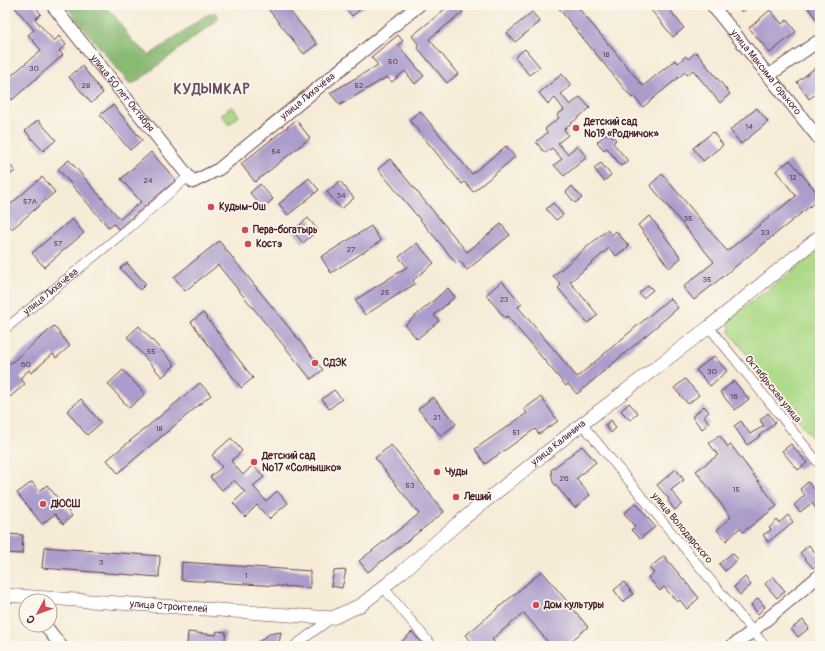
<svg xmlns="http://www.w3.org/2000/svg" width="825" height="651" viewBox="0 0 825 651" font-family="Pangolin,sans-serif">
	<rect width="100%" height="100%" fill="#fbf7ec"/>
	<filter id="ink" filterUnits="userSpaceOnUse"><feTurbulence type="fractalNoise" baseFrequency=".025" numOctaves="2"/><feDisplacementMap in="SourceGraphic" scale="8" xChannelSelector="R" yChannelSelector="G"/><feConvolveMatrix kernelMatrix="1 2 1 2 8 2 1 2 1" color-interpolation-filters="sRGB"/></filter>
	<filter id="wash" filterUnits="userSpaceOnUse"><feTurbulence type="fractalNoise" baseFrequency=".012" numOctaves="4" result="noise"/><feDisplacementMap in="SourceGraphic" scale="16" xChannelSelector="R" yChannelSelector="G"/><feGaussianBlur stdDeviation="0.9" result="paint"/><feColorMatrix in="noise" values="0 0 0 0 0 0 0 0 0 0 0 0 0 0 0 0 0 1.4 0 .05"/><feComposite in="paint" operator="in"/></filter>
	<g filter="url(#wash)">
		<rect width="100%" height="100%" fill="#f6ebd7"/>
		<path fill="#acd986" stroke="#7b7c58" d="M232,106L239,116L229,125L221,115Z
			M820,250V447L730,333L729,319Z"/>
		<path fill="#89b973" stroke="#6a6c4f" d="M65,5H102L114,15L132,41L150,55L205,16L215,12L218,15V19L143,77L134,83H129Z"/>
		<g id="blocks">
			<path fill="#aa9dcb" d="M13,5H34L41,14L35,19L54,41L59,36L66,45L59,51L63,55L12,100L5,92V81L41,50L28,35L34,30Z
				M265,5H285L317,44L304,54Z
				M343,5H366L352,16Z
				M450,5H458L463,12L429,39L458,74L447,83L417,47L419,45L412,36Z
				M556,5H576L643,86L675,60L678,63L686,56L688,59L696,52L730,94L720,103L693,70L687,75L685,72L643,107L634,97L632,98Z
				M647,5H666L684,28L673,37Z
				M736,5H751L742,12Z
				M806,5H820V24Z
				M770,10L782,24L787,20L796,32L770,53L749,28Z
				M532,12L540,22L515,42L507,33Z
				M398,35L403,41L398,45L424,76L415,84L405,71L392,82L387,77L340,105L330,93L378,65L371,57Z
				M525,49L540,67L529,75L515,57Z
				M820,64V91L809,99L797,82Z
				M82,66L103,93L91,103L69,77Z
				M562,74L571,85L561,94L570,105L580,97L590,108L564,129L568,135L558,143L567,154L577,146L587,157L564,176L554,165L562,159L552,148L545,153L536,142L547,133L545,129L559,118L557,115L564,110L555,98L548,104L539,93Z
				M113,105L142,140L130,150L100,115Z
				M757,108L768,122L741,144L730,130Z
				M420,111L472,174L506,146L515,157L473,192L465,182L462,184L409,120Z
				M38,120L56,140L43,151L25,131Z
				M296,120L310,138L255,182L241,164Z
				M609,132L616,140L613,143L628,161L621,166L607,148L604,150L597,142Z
				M713,132L723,145L703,161L693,148Z
				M151,152L176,180L118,229L114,224L109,228L58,169L69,160L120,219L141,202L121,179Z
				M5,159L15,171L5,179Z
				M390,159L467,252L501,224L510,235L467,270L460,261L457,264L378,169Z
				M790,160L820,196V198L694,300L683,287L714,262L650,185L662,174L727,251L796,196L776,171Z
				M601,163L611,175L604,181L594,168Z
				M42,177L55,192L12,229L5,220V209Z
				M309,178L319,190L288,215L279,204Z
				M340,181L354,198L341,209L327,192Z
				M260,184L273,199L263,208L250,193Z
				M572,186L582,198L575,203L566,192Z
				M553,203L563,215L556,220L546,209Z
				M650,216L681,258L669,268L638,225Z
				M308,218L318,230L303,243L293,231Z
				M72,219L84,233L44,267L32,253Z
				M371,226L381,241L331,273L321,257Z
				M607,230L612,235L616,231L629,246L616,256L609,248L570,282L598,315L588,323L558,288L561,285L553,276Z
				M219,241L323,370L311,379L218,265L185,291L174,277Z
				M417,243L434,263L413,280L415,284L365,315L355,300L407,267L399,257Z
				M127,263L146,284L140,290L120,268Z
				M502,281L522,304L518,307L577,377L670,298L678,308L577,394L568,384L566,386L507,316L505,318L486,295Z
				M648,285L653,290L643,298L639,293Z
				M448,288L455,297L434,315L439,321L417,339L405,325Z
				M203,313L253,378L241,388L191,322Z
				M54,326L70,346L56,358L53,354L31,373L29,370L20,378L25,384L10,397L5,391V368Z
				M139,326L175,365L162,377L127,337Z
				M714,356L727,371L710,386L696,370Z
				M123,370L145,394L129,408L108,384Z
				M685,379L699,395L688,404L674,388Z
				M734,381L749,399L735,410L720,392Z
				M200,383L211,395L118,473L107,460Z
				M334,390L342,399L329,409L322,399Z
				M433,397L456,424L441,436L418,409Z
				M541,397L558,421L539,434L535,429L485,464L475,449L527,413L524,409Z
				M81,399L101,423L87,435L67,411Z
				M629,403L638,413L630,420L621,411Z
				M704,406L709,412L704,416L709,423L702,429L692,417Z
				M768,413L775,423L759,436V437L747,445L734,426L741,421L750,434L764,426L760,420Z
				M611,420L616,428L611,433L605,425Z
				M719,435L728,447L731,445L777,506L743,532L740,528L726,541L717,530L731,517L696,471L718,455L709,443Z
				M231,438L242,451L231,461L243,475L253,465L264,477L253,486L266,501L277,491L288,503L269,519L257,505L245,517L233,503L245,492L234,480L222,490L210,477L222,467L212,455Z
				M791,444L807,463L798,470L782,451Z
				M391,445L444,512L368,572L359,561L419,514L375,458Z
				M582,446L596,462L576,479L590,495L575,508L553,482L551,470Z
				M676,469L684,480L671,490L682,504L675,510L668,501L669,499L657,485Z
				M32,482L39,491L47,485L72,516L63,524L55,514L42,524L17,493Z
				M808,482L820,496V513L812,503L800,512L794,505L805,495L800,489Z
				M636,503L655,527L640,539L631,530L635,527L624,513Z
				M788,515L793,522L768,542L763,535L771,530L769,528L777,520L779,523Z
				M5,534L23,535L22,554L5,553Z
				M809,545L820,559V561L813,568L800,553Z
				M44,547L160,556L159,577L42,568Z
				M732,553L738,559L725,571L719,564Z
				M664,556L699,598L687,609L680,600L677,602L664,587L660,591L648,577L654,573L649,568Z
				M182,562L310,571V588L181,580Z
				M346,570L342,588L331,586L334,571Z
				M542,571L588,627L565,646H551L524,613L492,639L498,646H475L466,635Z
				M773,576L785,591L777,598L765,584Z
				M745,577L751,585L740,595L734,587Z
				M624,582L633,594L623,602L614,590Z
				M758,598L765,607L758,614L751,605Z
				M803,620L809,628L798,637L791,629Z
				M217,631L226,632L224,646L204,645V646H187L188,632L216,635Z
				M281,632L279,643L275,646H253L269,634Z
				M412,632L424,646H402L400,643Z"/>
		</g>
	</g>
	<g filter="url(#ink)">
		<use href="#blocks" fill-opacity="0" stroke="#643e45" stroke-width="1"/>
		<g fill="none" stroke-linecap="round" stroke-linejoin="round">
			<g stroke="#643e45" stroke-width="10">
				<g id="minor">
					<path d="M709,327L820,465"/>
					<path id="s1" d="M5,329L129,228L189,176"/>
					<path d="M582,424L765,646"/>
					<path d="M383,587L432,646"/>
					<path d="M294,646L332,618"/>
				</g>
			</g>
			<g stroke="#643e45" stroke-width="14">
				<g id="tertiary">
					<path id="s2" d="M52,5L193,182L219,169L419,5"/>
					<path id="s3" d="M712,5L820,140"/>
					<path d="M768,76L820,40"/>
					<path d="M45,625L61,646"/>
					<path d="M732,646L753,631L820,575"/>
				</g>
			</g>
			<g stroke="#643e45" stroke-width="14">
				<g id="secondary">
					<path id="s4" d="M5,595L332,618L361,605L402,572L458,523L582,424L709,327L820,236"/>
				</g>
			</g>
			<use href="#minor" stroke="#fff" stroke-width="9"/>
			<use href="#tertiary" stroke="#fff" stroke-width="12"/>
			<use href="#secondary" stroke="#fff" stroke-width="13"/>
		</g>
	</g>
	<g fill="#d1495b" stroke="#fbf7ec" stroke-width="1.5">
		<circle cx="576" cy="128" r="4"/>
		<circle cx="211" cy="207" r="4"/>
		<circle cx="245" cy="230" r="4"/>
		<circle cx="248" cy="244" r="4"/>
		<circle cx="315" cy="363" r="4"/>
		<circle cx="254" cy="462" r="4"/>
		<circle cx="437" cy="472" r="4"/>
		<circle cx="456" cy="497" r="4"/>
		<circle cx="43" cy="504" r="4"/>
		<circle cx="536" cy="605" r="4"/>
	</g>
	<g text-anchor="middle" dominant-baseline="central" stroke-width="3.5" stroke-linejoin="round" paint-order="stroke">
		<g font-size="8" fill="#623e53">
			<text x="606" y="54">18</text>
			<text x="393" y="61">50</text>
			<text x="34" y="68">30</text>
			<text x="86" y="85">28</text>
			<text x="359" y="85">52</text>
			<text x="749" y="126">14</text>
			<text x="276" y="151">54</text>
			<text x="793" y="177">12</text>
			<text x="148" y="180">24</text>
			<text x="341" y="195">34</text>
			<text x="30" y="201">57А</text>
			<text x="688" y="218">35</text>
			<text x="765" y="232">33</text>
			<text x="58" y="243">57</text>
			<text x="351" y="249">27</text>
			<text x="707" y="279">35</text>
			<text x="385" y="292">25</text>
			<text x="504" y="299">23</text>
			<text x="151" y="351">55</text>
			<text x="26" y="364">60</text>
			<text x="712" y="371">30</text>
			<text x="734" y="396">16</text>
			<text x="437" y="417">21</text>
			<text x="159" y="428">18</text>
			<text x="516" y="432">51</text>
			<text x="564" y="478">26</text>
			<text x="410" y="485">53</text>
			<text x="736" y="489">15</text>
			<text x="101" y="562">3</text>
			<text x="246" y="575">1</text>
		</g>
		<g font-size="10" fill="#4a1f2b" stroke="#fbf7ec">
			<text stroke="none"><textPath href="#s3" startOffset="86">улица Максима Горького</textPath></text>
			<text stroke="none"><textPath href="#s2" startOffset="113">улица 50 лет Октября</textPath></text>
			<text stroke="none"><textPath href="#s2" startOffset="370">улица Лихачёва</textPath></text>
			<text stroke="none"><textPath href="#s1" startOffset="59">улица Лихачёва</textPath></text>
			<text transform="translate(773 389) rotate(51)">Октябрьская улица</text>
			<text stroke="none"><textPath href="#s4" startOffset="615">улица Калинина</textPath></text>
			<text transform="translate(682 528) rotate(50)">улица Володарского</text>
			<text stroke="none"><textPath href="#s4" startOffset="164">улица Строителей</textPath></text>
		</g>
		<g font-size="10" font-weight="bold" fill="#4a1f2b" stroke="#fbf7ec" text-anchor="start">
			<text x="584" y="122">Детский сад<tspan x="584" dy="12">№19 «Родничок»</tspan></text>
			<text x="219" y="207">Кудым-Ош</text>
			<text x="253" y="230">Пера-богатырь</text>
			<text x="256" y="244">Костэ</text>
			<text x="323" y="363">СДЭК</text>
			<text x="262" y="456">Детский сад<tspan x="262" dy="12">№17 «Солнышко»</tspan></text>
			<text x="445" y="472">Чуды</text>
			<text x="464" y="497">Леший</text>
			<text x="51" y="504">ДЮСШ</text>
			<text x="544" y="605">Дом культуры</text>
		</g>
		<g font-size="14" font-weight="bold" letter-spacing="1" fill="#6c4b63" stroke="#fbf7ec">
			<text x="212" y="89">КУДЫМКАР</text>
		</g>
	</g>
	<rect width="825" height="651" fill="none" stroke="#fbf7ec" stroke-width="20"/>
	<g transform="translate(38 613) rotate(229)"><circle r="19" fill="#fbf7ec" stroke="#b4a19f"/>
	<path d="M0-3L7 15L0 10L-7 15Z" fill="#d1495b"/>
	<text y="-6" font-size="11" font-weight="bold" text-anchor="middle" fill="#4a1f2b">С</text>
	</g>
</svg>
